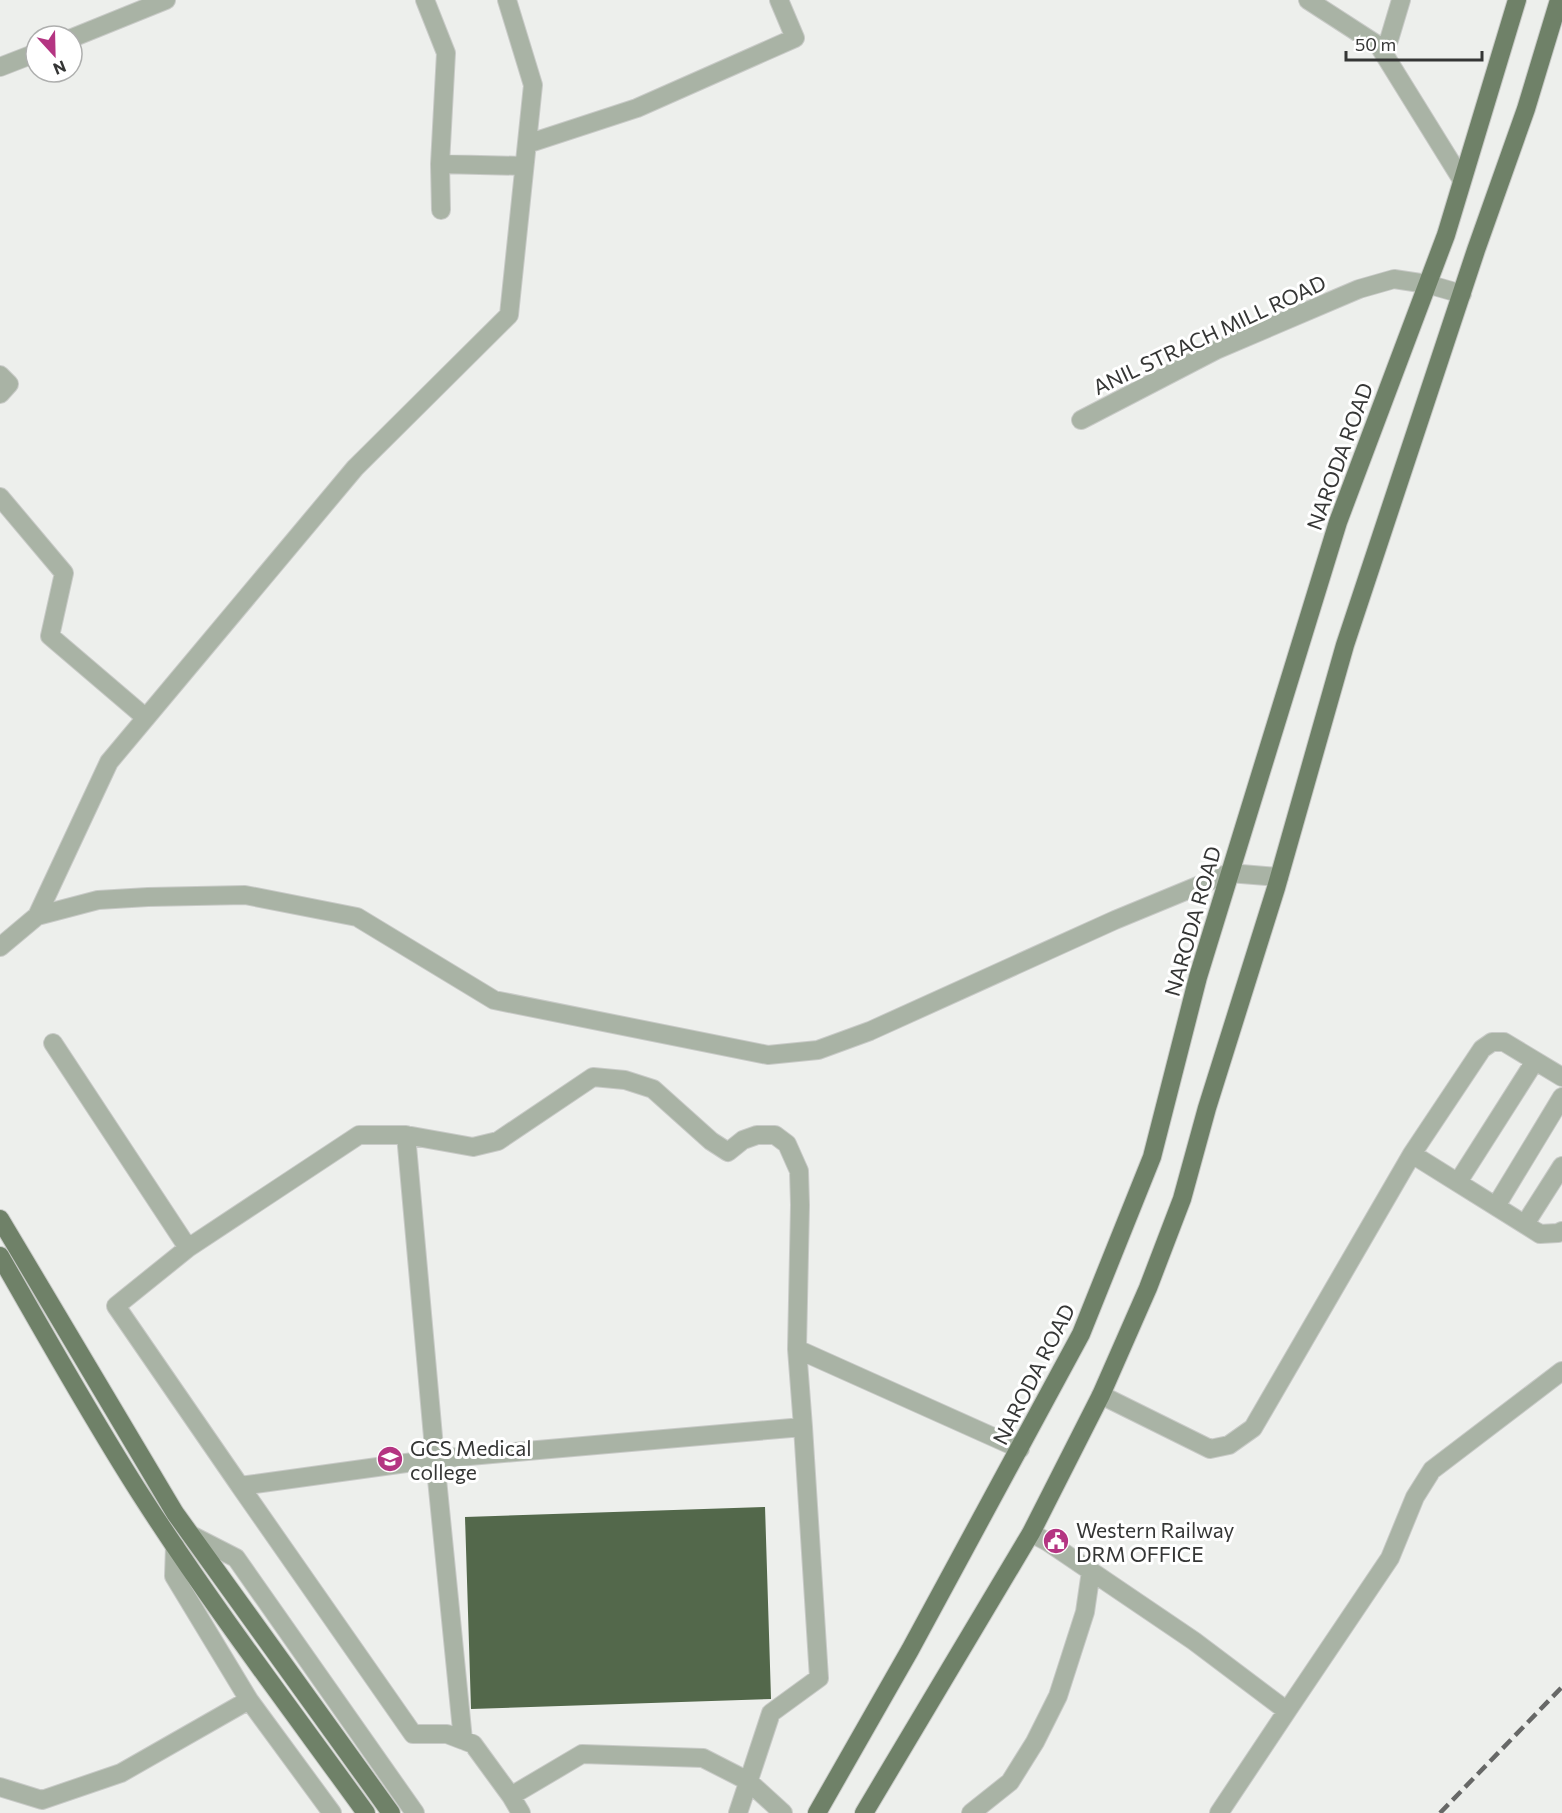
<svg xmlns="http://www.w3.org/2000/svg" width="1562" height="1813" viewBox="0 0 1562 1813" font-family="Commissioner,sans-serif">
	<rect width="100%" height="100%" fill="#edefec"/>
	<path fill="#53684b" d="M765,1507L771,1699L471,1709L465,1517Z"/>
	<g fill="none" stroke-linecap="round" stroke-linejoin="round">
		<g stroke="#c8cac7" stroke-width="20">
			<path id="minor" d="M425,0L446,53L440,164L441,210
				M1308,0L1379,46L1462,180
				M72,38L166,0
				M1389,40L1401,0
				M0,67L36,53
				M527,144L637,108L795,38L779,0
				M440,164L524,166
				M0,375L9,384L0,394
				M1081,420L1216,350L1359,289L1394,279L1427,284L1462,294
				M0,497L64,573L50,636L146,718
				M37,916L109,762L355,468L509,315L533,85L507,0
				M0,947L37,916L98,900L148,897L245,895L357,917L494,1000L768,1055L818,1050L870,1031L1115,920L1229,873L1279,877
				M53,1043L188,1248
				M406,1135L435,1459L240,1486L116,1306L188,1248L359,1135H406L473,1147L498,1141L593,1077L625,1080L653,1089L711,1141L728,1152L743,1140L757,1135H775L787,1144L799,1171L800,1205L797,1349L1020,1449
				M1412,1154L1540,1234L1558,1233L1562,1231
				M1458,1182L1535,1061
				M1496,1206L1562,1097
				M1525,1224L1562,1166
				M1101,1395L1210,1449L1229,1445L1253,1428L1412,1154L1482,1049L1492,1042H1504L1562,1077
				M240,1486L413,1734H447L473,1744L511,1796
				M1031,1533L1048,1542L1194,1641L1287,1711L1390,1558L1415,1497L1432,1470L1562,1371
				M191,1535L236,1558L415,1813
				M175,1546L174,1576L249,1700L332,1813
				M463,1740L435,1459L803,1427L797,1349
				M0,1787L42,1800L121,1773L249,1700
				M521,1813L511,1796L582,1754L703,1758L748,1781L783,1813
				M738,1813L771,1713L819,1678L803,1427
				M971,1813L1010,1782L1035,1742L1058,1696L1085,1612L1091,1571
				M1219,1813L1287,1711"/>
		</g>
		<g stroke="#c8cac7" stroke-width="20">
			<path id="major" d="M0,1219L175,1513L391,1813
				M0,1256C46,1336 91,1417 141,1495C211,1604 290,1708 366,1813
				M817,1813L910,1650L1081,1334L1152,1157L1198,977L1338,522L1446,235L1517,0
				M864,1813L1031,1533L1101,1395L1148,1288L1182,1199L1207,1108L1276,888L1345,645L1476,250L1526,109L1559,0"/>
		</g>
		<use href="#minor" stroke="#a9b3a5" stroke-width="18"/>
		<use href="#major" stroke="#6f8168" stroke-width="18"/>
		<path stroke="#676867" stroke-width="4.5" stroke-dasharray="12 6" stroke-linecap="butt" d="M1440,1813L1562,1687"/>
	</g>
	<defs>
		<g id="school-disc" transform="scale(1.35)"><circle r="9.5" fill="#b43582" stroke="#fff"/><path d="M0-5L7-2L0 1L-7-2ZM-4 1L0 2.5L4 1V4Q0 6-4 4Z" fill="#fff"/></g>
		<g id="civic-disc" transform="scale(1.35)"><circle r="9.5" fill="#b43582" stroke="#fff"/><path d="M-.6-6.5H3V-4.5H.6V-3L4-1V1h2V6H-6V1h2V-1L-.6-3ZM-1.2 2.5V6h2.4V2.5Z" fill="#fff"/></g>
	</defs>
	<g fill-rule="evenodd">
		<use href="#school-disc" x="390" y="1459"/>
		<use href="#civic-disc" x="1056" y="1541"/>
	</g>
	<g text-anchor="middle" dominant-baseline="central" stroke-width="6" stroke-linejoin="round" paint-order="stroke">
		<g font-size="21" fill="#353635" stroke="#fff">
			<text transform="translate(1209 334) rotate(-25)">ANIL STRACH MILL ROAD</text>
			<text transform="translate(1339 456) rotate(-70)">NARODA ROAD</text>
			<text transform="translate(1192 921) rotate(-74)">NARODA ROAD</text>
			<text transform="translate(1033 1374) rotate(-63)">NARODA ROAD</text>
		</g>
		<g font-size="21" fill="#353635" stroke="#fff" text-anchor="start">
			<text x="410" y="1447">GCS Medical<tspan x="410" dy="24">college</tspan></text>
			<text x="1076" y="1529">Western Railway<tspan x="1076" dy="24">DRM OFFICE</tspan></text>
		</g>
	</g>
	<g transform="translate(54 54) rotate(158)"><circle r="28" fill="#ffffff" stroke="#aeafae" stroke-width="1.5"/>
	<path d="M0-4.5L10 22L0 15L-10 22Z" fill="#b43582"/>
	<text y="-9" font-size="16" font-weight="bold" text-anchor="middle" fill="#353635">N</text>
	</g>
	<path d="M1346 51v9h136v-9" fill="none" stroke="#353635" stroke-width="3"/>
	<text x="1355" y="51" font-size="18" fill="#353635" stroke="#ffffff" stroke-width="4.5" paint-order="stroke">50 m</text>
</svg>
